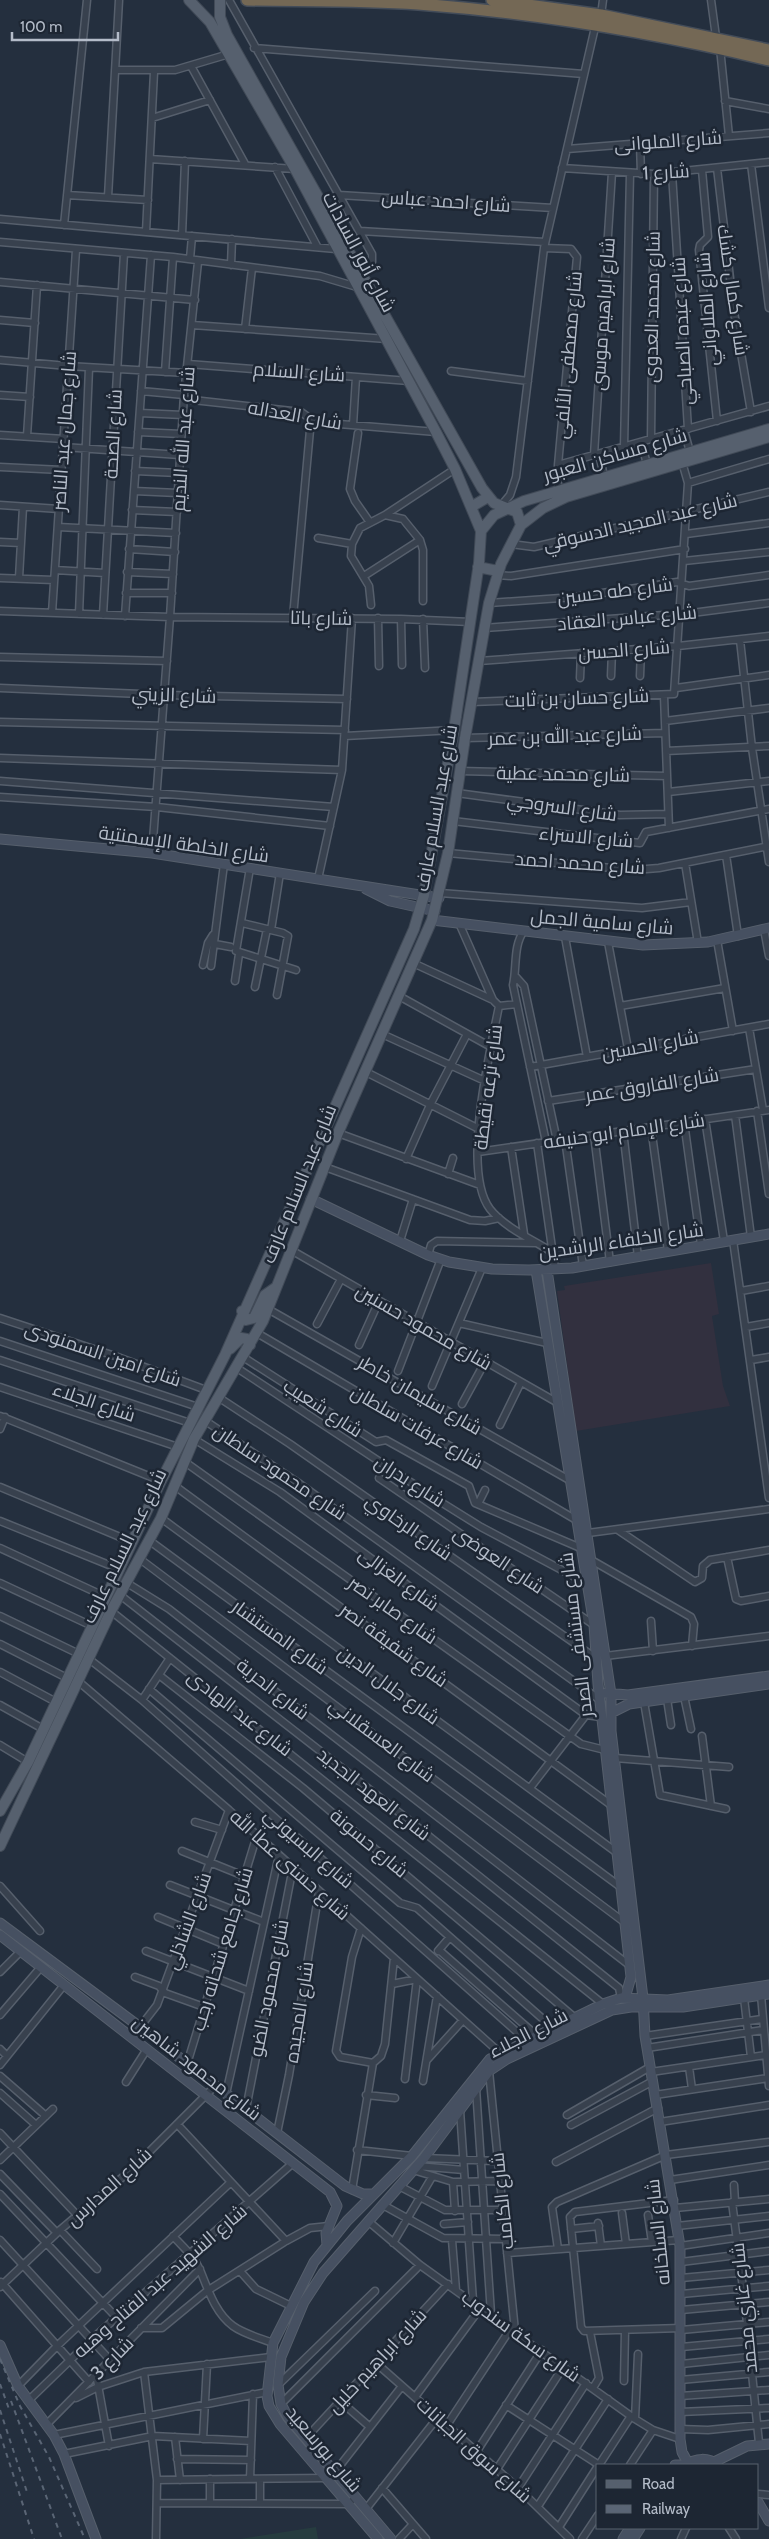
<svg xmlns="http://www.w3.org/2000/svg" width="769" height="2539" viewBox="0 0 769 2539" font-family="Cabin,Cairo,sans-serif">
	<rect width="100%" height="100%" fill="#242f3e"/>
	<path fill="#32303f" d="M711,1263L719,1314L712,1316L723,1386L730,1406L576,1431L557,1291L565,1290L564,1286Z"/>
	<path fill="#263c3f" d="M316,2527L318,2539H240Z"/>
	<g fill="none" stroke-linecap="round" stroke-linejoin="round">
		<g stroke="#565f6c" stroke-width="9">
			<path id="street" d="M229,0L372,254V262L356,271
				M711,0L716,37
				M601,15L603,0
				M254,48L584,74
				M720,48L729,136
				M191,66L245,164
				M115,70H175L229,54
				M725,101L769,109
				M152,118L210,100
				M640,143L641,174
				M567,149L769,133
				M150,159L295,169
				M751,164L769,308
				M275,167L317,246
				M562,168L654,174L769,162
				M717,168L734,312L751,412
				M702,170L708,237L700,245L699,250L717,421
				M672,173L688,429
				M67,195L148,200
				M339,195L553,208
				M108,197L119,0
				M0,219L336,249
				M64,225L87,0
				M360,231L545,242
				M146,232L154,72
				M182,235L185,161
				M0,242L173,257L320,276L357,287
				M544,248L571,249L577,257L558,465V489
				M190,259L192,236
				M231,265L232,239
				M0,282L195,300
				M0,320L35,323
				M192,325L387,339
				M245,329L252,268
				M0,360L68,366L187,373
				M188,364L409,381
				M451,371L528,381
				M165,372L173,257
				M141,391L184,395
				M0,395L30,397
				M184,399L301,412L315,422L436,432
				M140,413L183,415
				M353,425L356,377
				M684,430L690,452
				M138,432L182,434
				M358,433L350,489L355,501L369,521
				M0,435L64,439
				M27,436L37,285
				M651,439L654,174
				M641,442L647,464
				M63,447L180,455
				M624,447L630,174
				M599,454L604,476
				M594,455L612,172
				M558,465L769,406
				M0,467L62,470
				M135,471L179,473
				M688,483L769,459
				M134,491L178,493
				M0,505L59,509
				M500,507L510,495L516,477L544,248L596,23
				M132,510L177,512
				M385,515L455,469
				M58,527L176,533
				M686,534L769,523
				M318,538L352,544
				M0,542L21,543
				M511,544L534,547L769,492
				M129,549L175,552
				M684,561L769,552
				M55,570L105,573
				M127,572L173,574
				M497,575L511,576L685,549
				M364,576L420,540
				M0,578L54,580
				M19,578L23,507
				M126,593H172
				M489,603L575,597L677,582L689,586L769,575
				M371,605L369,586L351,556L352,544L360,528L385,515L403,519L420,540L423,550V601
				M0,611L170,617L401,619L471,622
				M52,613L76,250
				M79,614L89,368
				M103,615L124,253
				M125,616L151,255
				M293,617L311,419
				M378,618L379,666
				M401,619L402,665
				M423,619L425,668
				M484,628L692,613L769,603
				M740,640L752,748L769,862
				M0,657L167,661
				M479,661L678,646L769,636
				M611,676L612,651
				M640,676L641,649
				M580,678L581,653
				M0,688L165,695L347,699
				M676,688L769,675
				M664,696L669,828
				M472,702L674,694L688,483L682,462
				M665,721L769,708
				M0,722L345,730
				M345,736L454,730
				M465,738L665,733
				M666,751L769,746
				M0,758L342,770
				M460,771L667,776
				M0,781L334,807
				M668,792L769,781
				M457,793L620,815L668,814
				M0,797L157,807L330,826
				M453,821L640,843L646,832L769,809
				M152,853L170,617L184,395L198,262
				M448,853L634,870L659,868L769,846
				M726,855L738,936
				M685,863L698,943
				M250,868L236,951L296,970
				M318,879L342,770L352,618
				M440,893L642,908L691,902
				M242,923L283,933L288,936L277,995
				M459,923L493,1000L499,1006L517,1004
				M764,929L769,956
				M271,930L280,873
				M524,931C513,945 517,968 513,985L546,1142
				M565,937L587,1057
				M717,940L733,1031
				M608,942L628,1049
				M215,944L231,947
				M413,963L493,1000
				M203,965L208,943L213,935
				M211,966L224,864
				M516,977L524,986L557,1141
				M235,981L239,954
				M255,987L267,929
				M399,996L491,1047
				M499,1006C490,1052 461,1171 490,1209C504,1227 533,1240 552,1252
				M620,1006L725,988
				M749,1028L763,1110
				M382,1034L485,1081
				M530,1067L769,1024
				M364,1071L479,1129
				M548,1101L756,1069
				M757,1111L769,1194
				M735,1115L751,1237
				M705,1119L724,1241
				M684,1122L701,1245
				M651,1127L668,1251
				M623,1131L638,1257
				M338,1133L480,1185
				M594,1135L610,1262
				M565,1139L583,1266
				M537,1143L555,1269
				M511,1147L524,1234
				M478,1152L769,1110
				M406,1159L430,1105L467,1034
				M325,1167L470,1220L485,1221L499,1218
				M448,1174L453,1158
				M733,1240L769,1498
				M400,1241L413,1199
				M291,1250L558,1403
				M428,1255L431,1245L437,1241L536,1243
				M741,1291L769,1286
				M268,1309L571,1481
				M0,1318L115,1356L206,1390
				M459,1323L547,1343
				M317,1324L341,1279
				M746,1327L769,1323
				M257,1333L578,1521
				M0,1341L198,1407
				M359,1345L379,1301
				M243,1357L376,1442L386,1440L469,1486L475,1503L583,1549
				M0,1360L190,1423
				M751,1360L769,1357
				M237,1368L444,1504L481,1527L588,1584
				M398,1371L441,1259
				M432,1386L482,1268
				M0,1387L178,1447
				M218,1397L290,1444L597,1659
				M462,1404L485,1362
				M0,1416L161,1481
				M204,1420L297,1482L600,1700
				M500,1425L521,1382
				M0,1429L5,1417
				M194,1439L280,1492L586,1715L601,1717
				M185,1462L581,1744L605,1750
				M379,1478L594,1625
				M175,1486L611,1805
				M0,1487L132,1542
				M478,1504L485,1490
				M161,1518L616,1852
				M0,1521L119,1569
				M618,1530L695,1582L702,1578L703,1566L710,1560L769,1550
				M588,1533L769,1509
				M150,1541L622,1888
				M0,1548L106,1597
				M727,1557L736,1599L741,1601L769,1596
				M140,1559L624,1922
				M593,1561L691,1617L694,1624L692,1646
				M0,1583L92,1626
				M127,1583L169,1609L629,1965
				M120,1595L410,1821L619,1988L621,1998
				M111,1611L603,2004
				M0,1616L79,1654
				M651,1621L653,1651
				M0,1644L67,1678
				M605,1656L769,1636
				M89,1659L142,1700L526,2040
				M0,1672L56,1702
				M159,1675L303,1788L574,2017
				M78,1681L229,1810L499,2052
				M149,1689L400,1903L417,1908L552,2027
				M684,1696L691,1729
				M667,1699L671,1725
				M142,1700L170,1658
				M644,1702L660,1795L726,1809
				M0,1705L43,1729
				M702,1736L711,1806
				M0,1745L28,1762
				M615,1758L729,1767
				M530,1788L586,1715
				M195,1822L222,1830
				M182,1851L244,1876
				M170,1885L264,1922
				M0,1886L40,1931
				M158,1917L223,1944
				M361,1928L352,1957L336,2051L340,2057L373,2063
				M439,1950L536,2035
				M146,1951L249,1991
				M438,1951L450,1937
				M0,1972L21,1951
				M135,1977L159,1986L165,1993L204,2007
				M392,1984L417,1979L405,2079
				M761,1995L769,2086
				M744,1998L751,2057
				M0,2015L41,1967
				M140,2027L157,2005L229,1810
				M645,2036L762,2019
				M647,2048L763,2030
				M0,2049L7,2056
				M427,2060L463,2020
				M187,2064L257,1835
				M0,2065L64,1985
				M689,2067L692,2089
				M489,2071L515,2331
				M651,2072L766,2055
				M0,2076L46,2116
				M423,2081L437,1996
				M126,2082L147,2049
				M476,2088L491,2314
				M0,2093L36,2125
				M226,2094L279,1855
				M366,2095L395,2098
				M655,2095L768,2078
				M246,2109L293,1867
				M460,2110L473,2301
				M567,2115L650,2067
				M660,2122L769,2105
				M177,2124L286,2241
				M571,2125L653,2081
				M0,2133L78,2216
				M277,2133L289,2075L319,1891
				M357,2150L412,2156
				M424,2158L498,2161
				M0,2160L53,2109
				M556,2162L658,2108
				M417,2166L464,2170
				M413,2170L453,2182L500,2181
				M0,2174L57,2233
				M670,2180L769,2165
				M453,2182L455,2211
				M734,2185L735,2202
				M399,2186L445,2210H503
				M352,2190L373,2063L381,2056L385,2044L394,1958
				M0,2194L117,2318
				M674,2200L575,2212L570,2217L581,2327L584,2331L681,2328
				M732,2202L745,2304L759,2443
				M383,2205L443,2238L506,2239
				M675,2208L769,2199
				M622,2213L626,2244
				M648,2215L652,2242
				M368,2221L420,2265L635,2419L653,2430L680,2439
				M598,2223L601,2246
				M444,2224L468,2222
				M677,2226L769,2216
				M571,2229L599,2226
				M60,2230L97,2269
				M173,2236C183,2247 194,2256 200,2270C208,2289 215,2313 233,2326C244,2334 260,2338 273,2343
				M0,2240L110,2360
				M452,2240L456,2290
				M393,2243L432,2177
				M680,2246L769,2233
				M558,2249L552,2207L557,2202L666,2155L769,2142
				M507,2253L679,2240
				M681,2262L769,2251
				M240,2271L256,2289L291,2306
				M681,2278L769,2270
				M1,2282L89,2382
				M0,2287L60,2230L131,2170L215,2086
				M681,2294L769,2286
				M681,2310L769,2302
				M141,2328H162L207,2291L286,2241L310,2228L329,2226
				M681,2330L769,2322
				M590,2332L599,2378L593,2388
				M681,2347L769,2339
				M376,2363L518,2488L570,2539
				M681,2364L769,2355
				M144,2372L157,2480L156,2539
				M96,2374L109,2446
				M680,2380L769,2372
				M624,2381L625,2331
				M278,2385L375,2291
				M18,2386L57,2346L231,2182
				M680,2396L769,2390
				M415,2397L481,2307
				M76,2398L98,2387L144,2372L271,2357
				M28,2401L92,2339L293,2163
				M340,2401L370,2427
				M281,2404L420,2265
				M506,2405L599,2465
				M680,2412L769,2408
				M635,2419L638,2354
				M46,2425L200,2269
				M447,2425L511,2328
				M680,2429L708,2430L769,2424
				M54,2435L267,2392
				M175,2437L180,2480
				M306,2438L448,2284
				M203,2439L207,2364
				M477,2451L542,2350
				M64,2454L153,2436L251,2441
				M177,2459L251,2460
				M599,2465L631,2416
				M630,2465L653,2430
				M497,2469L564,2366
				M335,2472L402,2386
				M250,2479L253,2394
				M157,2480L326,2478
				M382,2488L426,2539
				M518,2488L586,2383
				M758,2494L769,2495
				M158,2503L348,2504L356,2497
				M210,2503V2479
				M260,2503V2479
				M538,2506L608,2399
				M366,2509L438,2417
				M559,2527L598,2466
				M729,2528L736,2539
				M399,2539L413,2524
				M582,2539L598,2515
				M681,2539L686,2528"/>
		</g>
		<g stroke="#565f6c" stroke-width="11">
			<path id="secondary" d="M0,839L152,853L439,898
				M366,889L390,901L435,911
				M432,920L643,945L708,942L769,928
				M311,1199L428,1255L449,1262L492,1269L529,1270L572,1268L769,1234
				M536,1270L594,1625L598,1684L631,1977L625,1998
				M547,1270L611,1694V1731L643,1998L645,2036L680,2246V2439L682,2452L688,2463
				M606,1693L628,1695L769,1676
				M611,1713L629,1704L769,1684
				M0,1923L140,2027L345,2186L363,2194H373
				M0,1935L330,2192L337,2206L326,2233L327,2245
				M0,2345L18,2386L54,2435L64,2454L96,2539
				M714,2462L747,2446L769,2444
				M675,2465H680
				M685,2465C696,2458 708,2457 718,2465
				M758,2502L769,2521
				M378,2539L280,2424L269,2406L267,2396L273,2343L314,2262L347,2221L412,2156L490,2059L603,2004L621,1998L668,2000L769,1985
				M391,2539L288,2417L281,2404L278,2385L281,2357L304,2302L323,2273L424,2158L489,2071L507,2059L612,2010L631,2007H683L769,1994
				M623,2539L630,2528
				M633,2539L640,2528"/>
		</g>
		<g stroke="#414a57" stroke-width="12">
			<path id="primary" d="M189,0L210,22L295,169L436,432L455,469L481,531
				M471,507L488,497
				M521,525L543,508L566,497L769,437
				M478,567L498,571
				M242,1311L246,1320L254,1318L265,1295L275,1288
				M230,1349L241,1338L247,1339L250,1345
				M0,1811L28,1762L161,1481L225,1355L414,929L424,895L454,730L479,563L481,531L494,515L524,501L769,429
				M0,1846L111,1611L161,1518L194,1439L263,1321L338,1133L432,920L448,853L465,738L489,603L501,564L521,525L517,512L494,503L482,488L227,35L220,17V0"/>
		</g>
		<g stroke="#434c59" stroke-width="14">
			<path id="highway" d="M247,0C304,1 361,0 418,4C537,13 652,32 769,60
				M492,0L601,15L769,50"/>
		</g>
		<use href="#street" stroke="#38414e" stroke-width="6"/>
		<use href="#secondary" stroke="#465061" stroke-width="9"/>
		<use href="#primary" stroke="#56606e" stroke-width="10"/>
		<use href="#highway" stroke="#746855" stroke-width="11"/>
		<path stroke="#5a6575" stroke-width="2" stroke-dasharray="5 5" stroke-linecap="butt" d="M0,2359L20,2406L49,2457L85,2539
			M0,2384L9,2409
			M11,2401L62,2539
			M0,2410L27,2492
			M0,2434L34,2539"/>
	</g>
	<g text-anchor="middle" dominant-baseline="central" stroke-width="5" stroke-linejoin="round" paint-order="stroke">
		<g font-size="19" fill="#b4bcc9" stroke="#1d2633">
			<text transform="translate(668 141) rotate(-4)">شارع الملوانى</text>
			<text transform="translate(666 172) rotate(-3)">شارع 1</text>
			<text transform="translate(446 201) rotate(4)">شارع احمد عباس</text>
			<text transform="translate(359 252) rotate(62)">شارع أنور السادات</text>
			<text transform="translate(733 290) rotate(82)">شارع كمال كشك</text>
			<text transform="translate(652 307) rotate(-89)">شارع محمد العدوى</text>
			<text transform="translate(707 309) rotate(-94)">شارع الملاواني</text>
			<text transform="translate(603 314) rotate(-86)">شارع ابراهيم موسى</text>
			<text transform="translate(682 331) rotate(-93)">شارع عبده الصباحي</text>
			<text transform="translate(568 355) rotate(-85)">شارع مصطفى الألفي</text>
			<text transform="translate(299 372) rotate(4)">شارع السلام</text>
			<text transform="translate(295 415) rotate(10)">شارع العداله</text>
			<text transform="translate(64 431) rotate(-86)">شارع جمال عبد الناصر</text>
			<text transform="translate(113 434) rotate(-87)">شارع الصحة</text>
			<text transform="translate(183 439) rotate(-86)">شارع عبد الله النديم</text>
			<text transform="translate(615 455) rotate(-16)">شارع مساكن العبور</text>
			<text transform="translate(640 522) rotate(-13)">شارع عبد المجيد الدسوقي</text>
			<text transform="translate(615 591) rotate(-7)">شارع طه حسين</text>
			<text transform="translate(321 618) rotate(1)">شارع باتا</text>
			<text transform="translate(627 618) rotate(-5)">شارع عباس العقاد</text>
			<text transform="translate(624 650) rotate(-4)">شارع الحسن</text>
			<text transform="translate(174 695) rotate(2)">شارع الزيني</text>
			<text transform="translate(577 698) rotate(-2)">شارع حسان بن ثابت</text>
			<text transform="translate(565 736) rotate(-2)">شارع عبد الله بن عمر</text>
			<text transform="translate(563 774) rotate(1)">شارع محمد عطية</text>
			<text transform="translate(562 807) rotate(8)">شارع السروجي</text>
			<text transform="translate(436 808) rotate(-80)">شارع عبد السلام عارف</text>
			<text transform="translate(586 837) rotate(5)">شارع الاسراء</text>
			<text transform="translate(184 844) rotate(8)">شارع الخلطة الإسمنتية</text>
			<text transform="translate(580 863) rotate(4)">شارع محمد احمد</text>
			<text transform="translate(602 922) rotate(5)">شارع سامية الجمل</text>
			<text transform="translate(650 1045) rotate(-10)">شارع الحسين</text>
			<text transform="translate(652 1085) rotate(-9)">شارع الفاروق عمر</text>
			<text transform="translate(488 1087) rotate(-83)">شارع ترعه نقيطة</text>
			<text transform="translate(624 1131) rotate(-8)">شارع الإمام ابو حنيفه</text>
			<text transform="translate(299 1184) rotate(-68)">شارع عبد السلام عارف</text>
			<text transform="translate(621 1241) rotate(-8)">شارع الخلفاء الراشدين</text>
			<text transform="translate(424 1327) rotate(30)">شارع محمود حسنين</text>
			<text transform="translate(103 1354) rotate(19)">شارع امين السمنودى</text>
			<text transform="translate(420 1395) rotate(30)">شارع سليمان خاطر</text>
			<text transform="translate(94 1402) rotate(19)">شارع الجلاء</text>
			<text transform="translate(323 1408) rotate(33)">شارع شعيب</text>
			<text transform="translate(417 1427) rotate(30)">شارع عرفات سلطان</text>
			<text transform="translate(280 1472) rotate(34)">شارع محمود سلطان</text>
			<text transform="translate(410 1481) rotate(33)">شارع بدران</text>
			<text transform="translate(409 1527) rotate(35)">شارع الرخاوي</text>
			<text transform="translate(124 1546) rotate(-64)">شارع عبد السلام عارف</text>
			<text transform="translate(499 1560) rotate(34)">شارع العوضى</text>
			<text transform="translate(399 1579) rotate(36)">شارع الغزالى</text>
			<text transform="translate(393 1610) rotate(35)">شارع صابر نصر</text>
			<text transform="translate(576 1635) rotate(-97)">شارع مستشفى الصدر</text>
			<text transform="translate(280 1637) rotate(36)">شارع المستشار</text>
			<text transform="translate(394 1645) rotate(36)">شارع شفيقة نصر</text>
			<text transform="translate(389 1685) rotate(36)">شارع جلال الدين</text>
			<text transform="translate(273 1689) rotate(38)">شارع الحرية</text>
			<text transform="translate(240 1713) rotate(38)">شارع عبد الهادى</text>
			<text transform="translate(382 1740) rotate(37)">شارع العسقلاني</text>
			<text transform="translate(374 1794) rotate(38)">شارع العهد الجديد</text>
			<text transform="translate(369 1843) rotate(40)">شارع حسونة</text>
			<text transform="translate(309 1848) rotate(41)">شارع البسيوني</text>
			<text transform="translate(290 1865) rotate(42)">شارع حسنى عطا الله</text>
			<text transform="translate(188 1921) rotate(-70)">شارع الشاذلي</text>
			<text transform="translate(222 1949) rotate(-73)">شارع جامع شحاته رجب</text>
			<text transform="translate(269 1988) rotate(-79)">شارع محمود الضو</text>
			<text transform="translate(299 2012) rotate(-81)">شارع المجيده</text>
			<text transform="translate(528 2033) rotate(-27)">شارع الجلاء</text>
			<text transform="translate(197 2068) rotate(38)">شارع محمود شاهين</text>
			<text transform="translate(109 2187) rotate(-42)">شارع المدارس</text>
			<text transform="translate(502 2201) rotate(-96)">شارع الكامب</text>
			<text transform="translate(658 2232) rotate(-96)">شارع السلخانه</text>
			<text transform="translate(160 2281) rotate(-41)">شارع الشهيد عبد الفتاح وهبه</text>
			<text transform="translate(744 2308) rotate(-96)">شارع غازي محمد</text>
			<text transform="translate(521 2336) rotate(36)">شارع سكة سندوب</text>
			<text transform="translate(112 2358) rotate(-45)">شارع 3</text>
			<text transform="translate(377 2361) rotate(-47)">شارع ابراهيم خليل</text>
			<text transform="translate(324 2449) rotate(50)">شارع بورسعيد</text>
			<text transform="translate(474 2450) rotate(42)">شارع سوق الجبانات</text>
		</g>
	</g>
	<rect x="596" y="2464" width="162" height="65" fill="#1d2633" stroke="#59626f"/>
	<rect x="606" y="2480" width="25" height="8" fill="#56606e" stroke="#59626f"/>
	<text x="642" y="2489" font-size="15" fill="#b4bcc9">Road</text>
	<rect x="606" y="2505" width="25" height="8" fill="#5a6575" stroke="#59626f"/>
	<text x="642" y="2514" font-size="15" fill="#b4bcc9">Railway</text>
	<path d="M12 32v8h106v-8" fill="none" stroke="#b4bcc9" stroke-width="2.5"/>
	<text x="20" y="32" font-size="15" fill="#b4bcc9" stroke="#1d2633" stroke-width="4" paint-order="stroke">100 m</text>
</svg>
